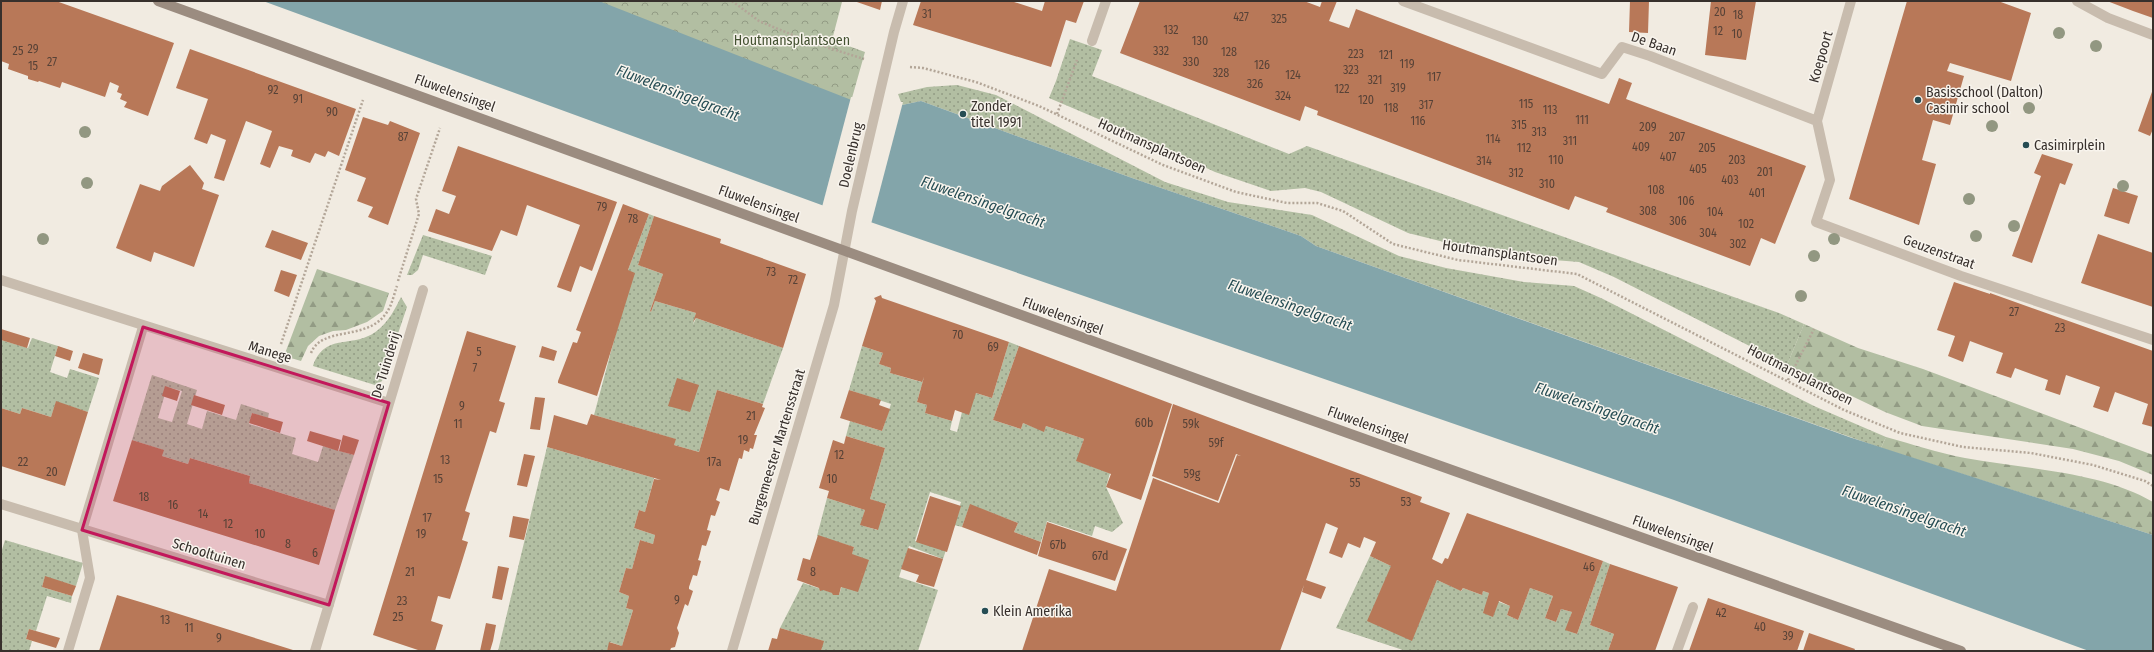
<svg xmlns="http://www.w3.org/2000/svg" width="2154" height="652" viewBox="0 0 2154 652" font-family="'Fira Sans Condensed',sans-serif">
	<defs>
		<pattern id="grass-dots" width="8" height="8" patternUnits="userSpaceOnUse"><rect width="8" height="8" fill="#b2bea2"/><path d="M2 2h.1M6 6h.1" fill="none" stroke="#929b84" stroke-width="1.8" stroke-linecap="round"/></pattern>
		<pattern id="forest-firs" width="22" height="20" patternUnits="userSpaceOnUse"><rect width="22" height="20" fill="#b2bea2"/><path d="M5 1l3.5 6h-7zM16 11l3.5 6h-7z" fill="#929b84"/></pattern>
		<pattern id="park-crowns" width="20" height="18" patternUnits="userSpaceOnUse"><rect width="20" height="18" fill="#b2bea2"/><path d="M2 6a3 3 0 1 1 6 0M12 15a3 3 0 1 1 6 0" fill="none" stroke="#929b84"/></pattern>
	</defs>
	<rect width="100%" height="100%" fill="#f1ebe1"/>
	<path fill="url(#grass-dots)" fill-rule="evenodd" d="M1070,39L1102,50L1092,76L1289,154L1307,146L1779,313L1804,324L1787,365L1614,277L1579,262L1528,258L1452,244L1408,233L1321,192L1305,188L1271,191L1215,172L1136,135L1049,98L1056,81Z
		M957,85L996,95L1165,182L1228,202L1312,215L1399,256L1446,268L1524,282L1574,286L1603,299L1814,406L1886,437L1881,448L1316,246L1301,236L1132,178L921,101L902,105L898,94L927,87Z
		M649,214L654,216L638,265L663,274L650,311L651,312L655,301L696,313L693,325L696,318L783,348L763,404L717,390L699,452L674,445L675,439L594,415L624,303L628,270Z
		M423,235L492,256L485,275L423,255L418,270L412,275H407Z
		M401,297L407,307L382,381L375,385L313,366C325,331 354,350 378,330C389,321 395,309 401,297Z
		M32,338L58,346L50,372L67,378L70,369L99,378L88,412L56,402L51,417L22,408L20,414L1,408V340L28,348Z
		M1009,342L1019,346L993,420L1021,429L1023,423L1044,431L1046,426L1084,439L1077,461L1110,473L1106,487L1123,523L1112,532L1095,526L1092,536L1047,521L1041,542L1014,532L1018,523L970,505L962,527L954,525L961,502L930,492L915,541L946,550L943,559L909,546L899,577L938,590L918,651H821L823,641L780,628L803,583L839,595L854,547L817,536L827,498L865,510L861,525L877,530L886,505L870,499L885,448L846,436L850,421L882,431L891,404L849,390L862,346L883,353L879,364L891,368L890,373L921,382L924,377L917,402L927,405L925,413L952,421L950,430L957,432L962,412L976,393L992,398Z
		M152,375L197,390L187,424L202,429L207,411L236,420L241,404L269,413L268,418L252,413L249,424L296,438L292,454L318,462L323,446L354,455L335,510L249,483L250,476L190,458L188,464L162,456L163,450L132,440ZM167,387L182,391L172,422L158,418Z
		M547,447L654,478L645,512L639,510L634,528L655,535L653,544L640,540L632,569L626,568L619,592L629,596L626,608L633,610L622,646L610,642L607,651H498Z
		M5,540L83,563L76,586L45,577L42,587L72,596L71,603L47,596L36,631L29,629L26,639L32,641L29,651H1V553Z
		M1370,556L1391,566L1412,639L1437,580L1462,591L1463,588L1482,595L1483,591L1489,593L1488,598L1510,606L1507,615L1518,620L1530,588L1553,596L1545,618L1556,622L1561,609L1572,612L1566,630L1577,634L1603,561L1610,564L1590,625L1614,634L1608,651H1406L1336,628Z"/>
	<path fill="url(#forest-firs)" d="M317,269L389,293L383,311L367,322L346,330L333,331L319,336L308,346L301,361L284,356Z
		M1804,324L1858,348L1923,369L2153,455V475L2119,461L2073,449L1922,426L1885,412L1787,365Z
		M1886,437C1912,444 1938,453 1965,458C2024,469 2101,471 2153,502V535L1881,448Z"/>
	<path fill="url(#park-crowns)" d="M591,1H840L842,2L832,40L865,52L850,105Z"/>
	<path fill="#83a5aa" d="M263,1H599L854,101L902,105L921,101L1132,178L1301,236L1316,246L1849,437L2153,535V651H2089L1674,500L827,207Z"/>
	<path fill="#f1ebe1" d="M851,97L903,102L871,224L822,207Z"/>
	<path fill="#b87858" d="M1,1H56L174,43L148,116L124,107L127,102L120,99L122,94L117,92L119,86L110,82L105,97L62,82L60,88L39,81L38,82L28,79V76L8,69L9,64L1,61Z
		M854,1H882L880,10Z
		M921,1H1011L1042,11L1045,1H1084L1076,23L1066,20L1051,67L913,25Z
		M1140,1H1304L1320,7L1322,1H1337L1329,21L1349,28L1356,9L1609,104L1619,78L1632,83L1626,99L1806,166L1775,244L1761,238L1750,266L1606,212L1608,208L1575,196L1569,210L1317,115L1318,111L1305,106L1300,121L1120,53Z
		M1630,1H1649L1648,33L1629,32Z
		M1711,1H1756L1746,60L1705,55Z
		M1907,1H1998L2031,13L2011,81L1950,63L1947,71L1964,76L1950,125L1933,120L1922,160L1936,164L1919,225L1849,199Z
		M2107,1H2153V18L2133,11Z
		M190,49L356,109L339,156L328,151L325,157L315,153L310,163L291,156L293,150L279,146L270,168L260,164L272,131L246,121L224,181L214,178L226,140L211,134L207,144L194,139L208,99L176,88Z
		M2153,89V129L2150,136L2138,131Z
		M363,117L388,125L390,121L420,133L388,225L368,217L373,207L357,201L366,178L345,170Z
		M458,146L617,202L592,271L580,266L571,292L557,287L580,225L527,205L517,236L501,230L492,251L428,231L436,209L449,214L456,196L442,191Z
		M2042,154L2073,164L2065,185L2060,183L2032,263L2012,256L2041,176L2034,173Z
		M190,165L204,183L202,189L219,195L194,267L154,252L151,262L116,248L140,184L160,191L162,186Z
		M2113,188L2138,196L2129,224L2104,216Z
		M623,204L649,214L628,270L635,273L597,396L558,383V381L573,342L577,343L581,332L576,330Z
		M654,216L721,239L720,243L806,274L783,348L696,318L693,322L696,313L655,301L651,312L650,311L663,274L638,265Z
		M272,230L308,243L301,260L265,247Z
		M2098,234L2153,253V307L2081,283Z
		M281,270L297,275L289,297L274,291Z
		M1954,282L1990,294V293L2153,351V427L2142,424L2148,404L2115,392L2108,412L2093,407L2100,387L2066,375L2060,395L2045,390L2048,380L2015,368L2011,378L1996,373L2003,353L1986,347L1970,341L1963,362L1948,356L1955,336L1937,330Z
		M881,295L882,298L1009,342L992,398L976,393L969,415L955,410L952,421L925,413L927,405L917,402L924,377L922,382L890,373L891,368L879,364L883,353L862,346L876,301L874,298Z
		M1,329L30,338L27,348L1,340Z
		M467,331L516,346L499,401L505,403L496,433L490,431L465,511L470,513L462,540L468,542L459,571L450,599L438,596L431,621L443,625L435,651H421L373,635Z
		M58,346L73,351L70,361L55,356Z
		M542,346L557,351L554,361L539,357Z
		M1019,346L1172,404L1141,500L1106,487L1111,474L1076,461L1084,439L1046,426L1044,432L1023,423L1021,429L993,420Z
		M83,353L103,359L99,375L78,368Z
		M677,378L699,385L690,412L668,406Z
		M165,386L180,391L177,401L162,396Z
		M717,390L763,404L762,407L765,408L754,435H757L753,449L750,448L749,452L744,450L742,459L739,458L729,491L720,488L716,500L720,502L715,516L711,515L707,530L711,531L706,546L702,545L699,557L698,560L701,561L697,576L693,575L689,587V589L693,591L688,606L685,604L677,628L679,633L675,647L671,648L670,651H607L609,642L622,646L633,610L626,608L629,596L619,592L626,568L632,569L640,540L653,544L655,535L634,528L639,510L645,512L654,479L661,480L547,447L554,415L587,425L591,414L594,415L676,439L674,445L699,452Z
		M849,390L881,400L879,405L890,409L882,431L840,418Z
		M194,395L225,405L222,415L191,405Z
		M535,397L545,398L540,430L530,429Z
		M56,401L88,412L65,486L1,466V408L20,414L22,408L51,417Z
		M1173,404L1422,497L1420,502L1450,513L1432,559L1442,564L1445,558L1448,559L1467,513L1603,561L1577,634L1565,630L1572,612L1561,609L1556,622L1545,618L1553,596L1530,588L1518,620L1507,615L1510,606L1499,601L1493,617L1483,613L1489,593L1483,591L1482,595L1463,588L1461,591L1437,580L1412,641L1367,621L1391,566L1370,556L1376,542L1364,537L1360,548L1348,543L1342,558L1329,553L1338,528L1326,523L1306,580L1326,587L1321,599L1302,592L1304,585L1280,651H1022L1049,569L1116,591L1153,478L1219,503L1237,455L1241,456L1236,454L1218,501L1152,476Z
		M252,413L283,422L280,433L249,423Z
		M310,431L341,440L338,451L307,441Z
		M343,435L359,440L354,455L339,451Z
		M846,436L885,448L870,499L886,504L878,530L860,525L865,510L827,498L829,491L819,488L833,440L844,444Z
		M132,440L164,450L162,456L188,464L190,458L250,476L249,483L335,510L319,565L113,501Z
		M524,454L535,456L527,487L517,485Z
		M930,496L961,506L947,552L916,542Z
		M970,504L1018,523L1014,532L1041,542L1037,555L962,527Z
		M513,516L529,519L524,540L509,537Z
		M1047,522L1127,549L1115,581L1038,556Z
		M818,535L854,547L852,554L869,560L858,592L841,587L839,595H833L832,593L823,590L820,591L819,588L797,580L803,558L810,560Z
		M908,548L943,559L934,587L916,582L919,575L901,569Z
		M1610,564L1678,587L1655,651H1608L1614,634L1590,625Z
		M498,566L509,568L502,600L492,598Z
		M45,576L76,586L72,596L42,587Z
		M117,595L147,604L293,650L99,651Z
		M1708,598L1804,631L1797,651H1689Z
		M486,623L496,625L493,641L490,651H480Z
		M780,628L824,641L821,651H768L772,638L777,639Z
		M29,629L60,638L56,648L26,639Z
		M1809,633L1855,649L1854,651H1803Z"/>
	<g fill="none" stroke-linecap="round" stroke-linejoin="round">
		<path stroke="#b3a698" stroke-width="2.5" stroke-dasharray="2 2" stroke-linecap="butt" d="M732,1L759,21L807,41L864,59
			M910,67L923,68L976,82L1039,106L1163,165L1236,192L1287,203H1317L1343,211L1393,244L1458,260L1577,274L1844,410L1900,433L1963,447L2031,453L2093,465L2145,481L2153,486
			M1057,114L1077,60
			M398,281L419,214L416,199L440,128
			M281,344L363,100
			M311,353C322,325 368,342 387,312C392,305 394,294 397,286
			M1788,380L1814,329"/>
		<path stroke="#c8bcae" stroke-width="10" d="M68,651L90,578L82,530
			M1677,651L1693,607"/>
		<path stroke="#c8bcae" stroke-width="10" d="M1403,1L1602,74L1622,47L1650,56L1817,121
			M1851,1L1817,121L1830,180L1816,222L1961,276L2153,340
			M2077,1L2108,18L2153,35
			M1092,41L1106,1
			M1,280L389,403
			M1,504L329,605
			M82,530L143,327
			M315,651L423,290
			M732,651L834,305L852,211L894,32L903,1"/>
		<path stroke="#9b8c80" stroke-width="10" d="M158,1L1252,399L1961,651"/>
	</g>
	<g fill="#929781">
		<circle cx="2059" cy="33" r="6"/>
		<circle cx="2096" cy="46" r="6"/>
		<circle cx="2029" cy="108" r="6"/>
		<circle cx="1992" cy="126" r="6"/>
		<circle cx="85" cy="132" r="6"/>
		<circle cx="87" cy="183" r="6"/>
		<circle cx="2123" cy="186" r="6"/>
		<circle cx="1969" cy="199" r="6"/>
		<circle cx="2014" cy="226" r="6"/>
		<circle cx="1976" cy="236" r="6"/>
		<circle cx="43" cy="239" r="6"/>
		<circle cx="1834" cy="239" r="6"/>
		<circle cx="1814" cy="256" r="6"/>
		<circle cx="1801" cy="296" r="6"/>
	</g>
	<path fill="#c2185b" fill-opacity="0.2" stroke="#c2185b" stroke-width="3" stroke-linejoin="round" d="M143,327L389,403L329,605L82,530Z"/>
	<g fill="#264d54" stroke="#f8f4ed" stroke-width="1.5">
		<circle cx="1918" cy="100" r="4"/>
		<circle cx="963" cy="114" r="4"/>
		<circle cx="2026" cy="145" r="4"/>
		<circle cx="985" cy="611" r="4"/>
	</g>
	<g text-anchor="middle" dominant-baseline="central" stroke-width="3" stroke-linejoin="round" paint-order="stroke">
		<g font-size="12" fill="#574237">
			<text x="1720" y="12">20</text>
			<text x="927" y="14">31</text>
			<text x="1738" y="15">18</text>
			<text x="1241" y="17">427</text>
			<text x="1279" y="19">325</text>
			<text x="1171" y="30">132</text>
			<text x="1718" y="31">12</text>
			<text x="1737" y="34">10</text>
			<text x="1200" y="41">130</text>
			<text x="33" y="49">29</text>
			<text x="18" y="51">25</text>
			<text x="1161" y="51">332</text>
			<text x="1229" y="52">128</text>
			<text x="1356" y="54">223</text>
			<text x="1386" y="55">121</text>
			<text x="52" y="62">27</text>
			<text x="1191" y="62">330</text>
			<text x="1407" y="64">119</text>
			<text x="1262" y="65">126</text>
			<text x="33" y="66">15</text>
			<text x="1351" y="70">323</text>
			<text x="1221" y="73">328</text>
			<text x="1293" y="75">124</text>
			<text x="1434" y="77">117</text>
			<text x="1375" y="80">321</text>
			<text x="1255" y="84">326</text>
			<text x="1398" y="88">319</text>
			<text x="1342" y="89">122</text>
			<text x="273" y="90">92</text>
			<text x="1283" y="96">324</text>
			<text x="298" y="99">91</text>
			<text x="1366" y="100">120</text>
			<text x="1526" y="104">115</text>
			<text x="1426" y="105">317</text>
			<text x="1391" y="108">118</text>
			<text x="1550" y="110">113</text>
			<text x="332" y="112">90</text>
			<text x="1582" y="120">111</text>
			<text x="1418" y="121">116</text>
			<text x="1519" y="125">315</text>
			<text x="1648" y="127">209</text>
			<text x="1539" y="132">313</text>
			<text x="403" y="137">87</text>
			<text x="1677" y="137">207</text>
			<text x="1493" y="139">114</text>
			<text x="1570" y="141">311</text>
			<text x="1641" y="147">409</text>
			<text x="1524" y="148">112</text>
			<text x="1707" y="148">205</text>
			<text x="1668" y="157">407</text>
			<text x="1556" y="160">110</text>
			<text x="1737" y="160">203</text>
			<text x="1484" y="161">314</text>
			<text x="1698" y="169">405</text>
			<text x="1765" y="172">201</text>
			<text x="1516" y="173">312</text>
			<text x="1730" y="180">403</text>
			<text x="1547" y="184">310</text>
			<text x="1656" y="190">108</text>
			<text x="1757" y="193">401</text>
			<text x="1686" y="201">106</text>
			<text x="602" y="207">79</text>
			<text x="1648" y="211">308</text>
			<text x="1715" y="212">104</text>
			<text x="633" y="219">78</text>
			<text x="1678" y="221">306</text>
			<text x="1746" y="224">102</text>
			<text x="1708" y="233">304</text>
			<text x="1738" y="244">302</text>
			<text x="771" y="272">73</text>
			<text x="793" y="280">72</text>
			<text x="2014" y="312">27</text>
			<text x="2060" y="328">23</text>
			<text x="958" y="335">70</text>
			<text x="993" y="347">69</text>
			<text x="479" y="352">5</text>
			<text x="475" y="368">7</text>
			<text x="462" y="406">9</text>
			<text x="751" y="416">21</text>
			<text x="1144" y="423">60b</text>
			<text x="458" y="424">11</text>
			<text x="1191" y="424">59k</text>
			<text x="743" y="440">19</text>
			<text x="1216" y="443">59f</text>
			<text x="839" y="455">12</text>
			<text x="445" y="460">13</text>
			<text x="23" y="462">22</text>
			<text x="714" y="462">17a</text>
			<text x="52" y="472">20</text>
			<text x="1192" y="474">59g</text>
			<text x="438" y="479">15</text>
			<text x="832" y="479">10</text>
			<text x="1355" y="483">55</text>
			<text x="144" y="497">18</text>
			<text x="1406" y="502">53</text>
			<text x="173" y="505">16</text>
			<text x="203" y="514">14</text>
			<text x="427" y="518">17</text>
			<text x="228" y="524">12</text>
			<text x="260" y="534">10</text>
			<text x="421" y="534">19</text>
			<text x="288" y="544">8</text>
			<text x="1058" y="545">67b</text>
			<text x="315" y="553">6</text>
			<text x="1100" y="556">67d</text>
			<text x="1589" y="567">46</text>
			<text x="410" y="572">21</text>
			<text x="813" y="572">8</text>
			<text x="677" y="600">9</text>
			<text x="402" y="601">23</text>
			<text x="1721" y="613">42</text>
			<text x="398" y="617">25</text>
			<text x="165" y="620">13</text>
			<text x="1760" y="627">40</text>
			<text x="189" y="628">11</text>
			<text x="1788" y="636">39</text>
			<text x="219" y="638">9</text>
		</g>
		<g font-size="14" fill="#445232" stroke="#f8f4ed">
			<text x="792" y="40">Houtmansplantsoen</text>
		</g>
		<g font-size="14" fill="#37302c" stroke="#f8f4ed">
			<text transform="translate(1654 44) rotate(19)">De Baan</text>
			<text transform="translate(1821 57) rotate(-74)">Koepoort</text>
			<text transform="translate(455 93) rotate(20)">Fluwelensingel</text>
			<text transform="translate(1152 146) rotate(24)">Houtmansplantsoen</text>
			<text transform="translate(851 155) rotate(-77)">Doelenbrug</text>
			<text transform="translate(759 204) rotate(20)">Fluwelensingel</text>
			<text transform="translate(1939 252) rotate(20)">Geuzenstraat</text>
			<text transform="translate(1500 253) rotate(8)">Houtmansplantsoen</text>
			<text transform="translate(1063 316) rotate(20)">Fluwelensingel</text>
			<text transform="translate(270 352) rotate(17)">Manege</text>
			<text transform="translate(386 365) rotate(-73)">De Tuinderij</text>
			<text transform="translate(1800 375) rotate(27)">Houtmansplantsoen</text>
			<text transform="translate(1368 425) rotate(20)">Fluwelensingel</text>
			<text transform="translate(777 447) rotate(-73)">Burgemeester Martensstraat</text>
			<text transform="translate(1673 534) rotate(20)">Fluwelensingel</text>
			<text transform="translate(209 554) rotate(17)">Schooltuinen</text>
		</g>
		<g font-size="14" fill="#37302c" stroke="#f8f4ed" text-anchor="start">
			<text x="1926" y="92">Basisschool (Dalton)<tspan x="1926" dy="16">Casimir school</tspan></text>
			<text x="971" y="106">Zonder<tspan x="971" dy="16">titel 1991</tspan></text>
			<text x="2034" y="145">Casimirplein</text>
			<text x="993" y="611">Klein Amerika</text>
		</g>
		<g font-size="15" font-style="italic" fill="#264d54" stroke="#f8f4ed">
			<text transform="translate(678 93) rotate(21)">Fluwelensingelgracht</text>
			<text transform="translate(983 202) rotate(19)">Fluwelensingelgracht</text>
			<text transform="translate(1290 305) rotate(19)">Fluwelensingelgracht</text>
			<text transform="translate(1597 408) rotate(19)">Fluwelensingelgracht</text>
			<text transform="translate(1904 511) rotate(19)">Fluwelensingelgracht</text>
		</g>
	</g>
	<rect width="2154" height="652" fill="none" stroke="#37302c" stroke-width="4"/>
</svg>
